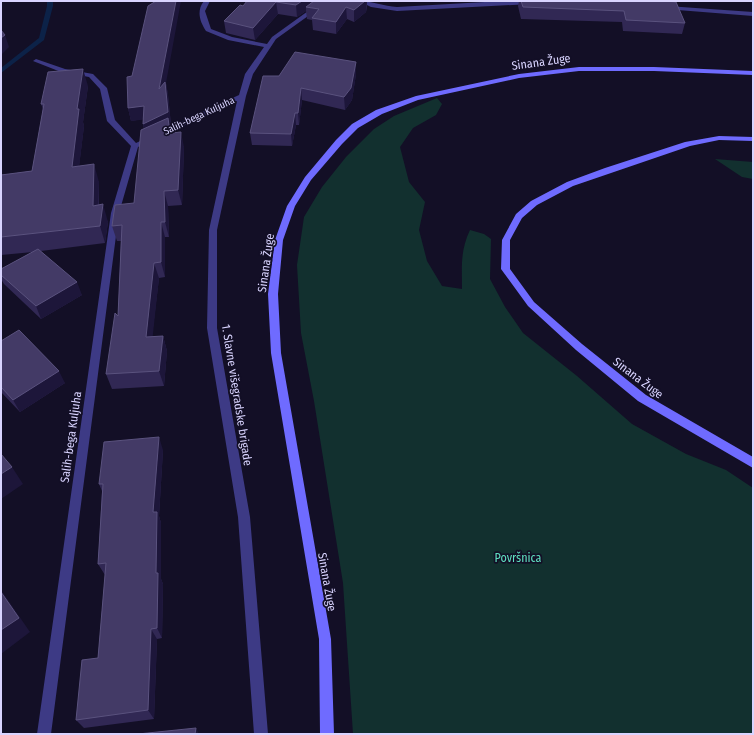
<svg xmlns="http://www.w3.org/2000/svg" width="754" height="735" viewBox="0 0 754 735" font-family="'Fira Sans Condensed',sans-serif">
	<rect width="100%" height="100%" fill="#130f26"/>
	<path fill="#12302f" d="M437,98L442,104L436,115L413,128L400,147L409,182L425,202L419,230L427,261L442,286L462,289C462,267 460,251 470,230L484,234L491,239L490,279L505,307L523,333L577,376L632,424L686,454L726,470L753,488V734H353L343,583L314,401L301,333L297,265L304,217L322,187L346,157L374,129L394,116Z
		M715,159L753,162V179L742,177Z"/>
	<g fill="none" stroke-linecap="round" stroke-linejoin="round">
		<path fill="#0c2248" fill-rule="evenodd" d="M47,1H53V6L44,40L1,73V68L39,38L47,6Z"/>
		<path fill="#3d3a85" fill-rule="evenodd" d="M204,1H210L205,11L211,29L232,37L267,44L272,37L322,1H329L276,39L253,74L246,96L217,230V328L250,517L268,734H254L238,517L207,328L209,230L237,101L138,147L119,213L51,734H37L111,213L131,146L107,121L100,89L89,77L61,72L33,61L36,59L65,69L93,74L107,88L115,120L136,143L239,95L245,74L264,47L228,40L206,31C200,22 196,11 204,1Z
			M359,1C372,1 384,6 397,7L485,2H534L531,4L397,11L371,7Z
			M667,6L753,12V16L665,9L664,8Z"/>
		<path fill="#6f6bff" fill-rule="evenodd" d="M579,67H654L753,71V75L654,71H579L519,78L418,100L382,114L358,128L342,144L311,180L295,206L283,240L278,294L281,353L331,639L334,734H320L319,639L271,353L268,294L275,240L287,206L305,177L336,140L352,124L376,110L416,96L519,74Z
			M719,136L753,137V141L719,140L690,146L573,186L537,205L522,218L510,240V269L534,302L582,344L646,395L753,457V468L638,401L576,350L528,306L501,269L502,240L516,214L531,201L567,182L605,168L685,142Z"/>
	</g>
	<path fill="#312854" d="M247,1H367V7L366,12L354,22L347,19L336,34L313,30L312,20L307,19L306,11L297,17L278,14L255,40L226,33L224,21L243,6Z
		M519,1H671L685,23L682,34L623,31L622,22L521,19L518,6Z
		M356,74L352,100L345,110L302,100L299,125H296L292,146L252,145L250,133L279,76Z
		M166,83L168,95L171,125H170L172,133L184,147L182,205L168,206L169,237H165V277L159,278L152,336H163L167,351L164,386L112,389L106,374L118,316L121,241H117L112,226L134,203L144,129L143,124V119L131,121L128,108Z
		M88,86L83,122L84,126L79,166L99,182V205L108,222L105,243L41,251L82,295L41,319L4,284L1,279V269L33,252L1,255V175L32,171L43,109L41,104Z
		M1,341L65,383L20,412L1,392Z
		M163,450L159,516L161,523V579L163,584L162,638L157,639L154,719L84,728L76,720L98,658L105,575L98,564L102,491L99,484Z"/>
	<path fill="#1d163a" d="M176,1H181L166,83L168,95L171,125H170L172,133L146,137L143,124L159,89Z
		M302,1H319L306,7V11L297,17L296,5Z
		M365,1H367L366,12L354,22V10Z
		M276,2L278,14L255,40L253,28Z
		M346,7L347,19L336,34V22Z
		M5,35L9,47L1,55V38Z
		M356,62V74L352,100L345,110L344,97Z
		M83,69L88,86L83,122L84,126L77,184L72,167L77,109Z
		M301,88L302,100L299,125L298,113Z
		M144,106L148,119L131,121L128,108Z
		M295,113L296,125L292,146L291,134Z
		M181,132L184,147L182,205L178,190Z
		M94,164L99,182L98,223L93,206Z
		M164,191L168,206L169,237L165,222Z
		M103,204L108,222L105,243L100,226Z
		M161,222L165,237V277L161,262Z
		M154,263L159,278L151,352L146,337Z
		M77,282L82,295L41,319L36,306Z
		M163,336L167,351L164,386L159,371Z
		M59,371L65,383L20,412L13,400Z
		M159,437L163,450L159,516L161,523V579L163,584L162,638L157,628L156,573L153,512Z
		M12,467L23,484L1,499V474Z
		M1,590L30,632L1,654Z
		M151,629L157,639L154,719L148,710Z
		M196,728L199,734H195Z"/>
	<path fill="#433a66" stroke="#5a527e" d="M156,1H176L159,89L165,82L168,112L143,124L144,106L128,108L127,77L132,76L148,6Z
		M247,1H302L296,5L276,2L253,28L224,21L240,5L243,6Z
		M314,1H365L354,10L346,7L336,22L312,18L319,9L306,7Z
		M521,1H666L676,2L685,23L626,20L624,11L523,7Z
		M1,30L5,35L1,38Z
		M295,52L356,62L351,88L344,97L301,88L298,113H295L291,134L250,133L263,76H279Z
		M83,69L77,109H79L72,167L94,164L93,206L103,204L100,226L1,237V175L32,171L44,104H41L48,72Z
		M168,118L170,133L181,132L178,190L164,191L165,222H161V262L154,263L146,337L163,336L159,371L106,374L115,313L118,316L122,225L112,226L115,205L134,203L141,130Z
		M38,249L77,282L36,306L1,275V269Z
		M19,330L59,371L13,400L1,387V341Z
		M159,437L153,512H157L156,573H158L157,628L151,629L148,710L76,720L82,660L98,658L106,563L98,564L103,484H99L104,442Z
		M1,454L12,467L1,474Z
		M1,592L19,618L1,630Z
		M196,728L195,734H138Z"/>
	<g text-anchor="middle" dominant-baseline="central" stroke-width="3.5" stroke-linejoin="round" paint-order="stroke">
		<g font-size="10" fill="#d9d4ff" stroke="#130f26">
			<text transform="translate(199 116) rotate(-25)">Salih-bega Kuljuha</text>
		</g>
		<g font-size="12" fill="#d9d4ff" stroke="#130f26">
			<text transform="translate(541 62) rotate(-8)">Sinana Žuge</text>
			<text transform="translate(266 263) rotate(-82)">Sinana Žuge</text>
			<text transform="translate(638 378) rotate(37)">Sinana Žuge</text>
			<text transform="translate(237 395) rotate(81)">1. Slavne višegradske brigade</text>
			<text transform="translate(71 437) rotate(-82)">Salih-bega Kuljuha</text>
			<text transform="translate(327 582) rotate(80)">Sinana Žuge</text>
		</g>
		<g font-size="12" fill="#5fe0c0" stroke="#130f26">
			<text x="518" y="558">Površnica</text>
		</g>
	</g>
	<rect width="754" height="735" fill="none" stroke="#d9d4ff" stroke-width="4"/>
</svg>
